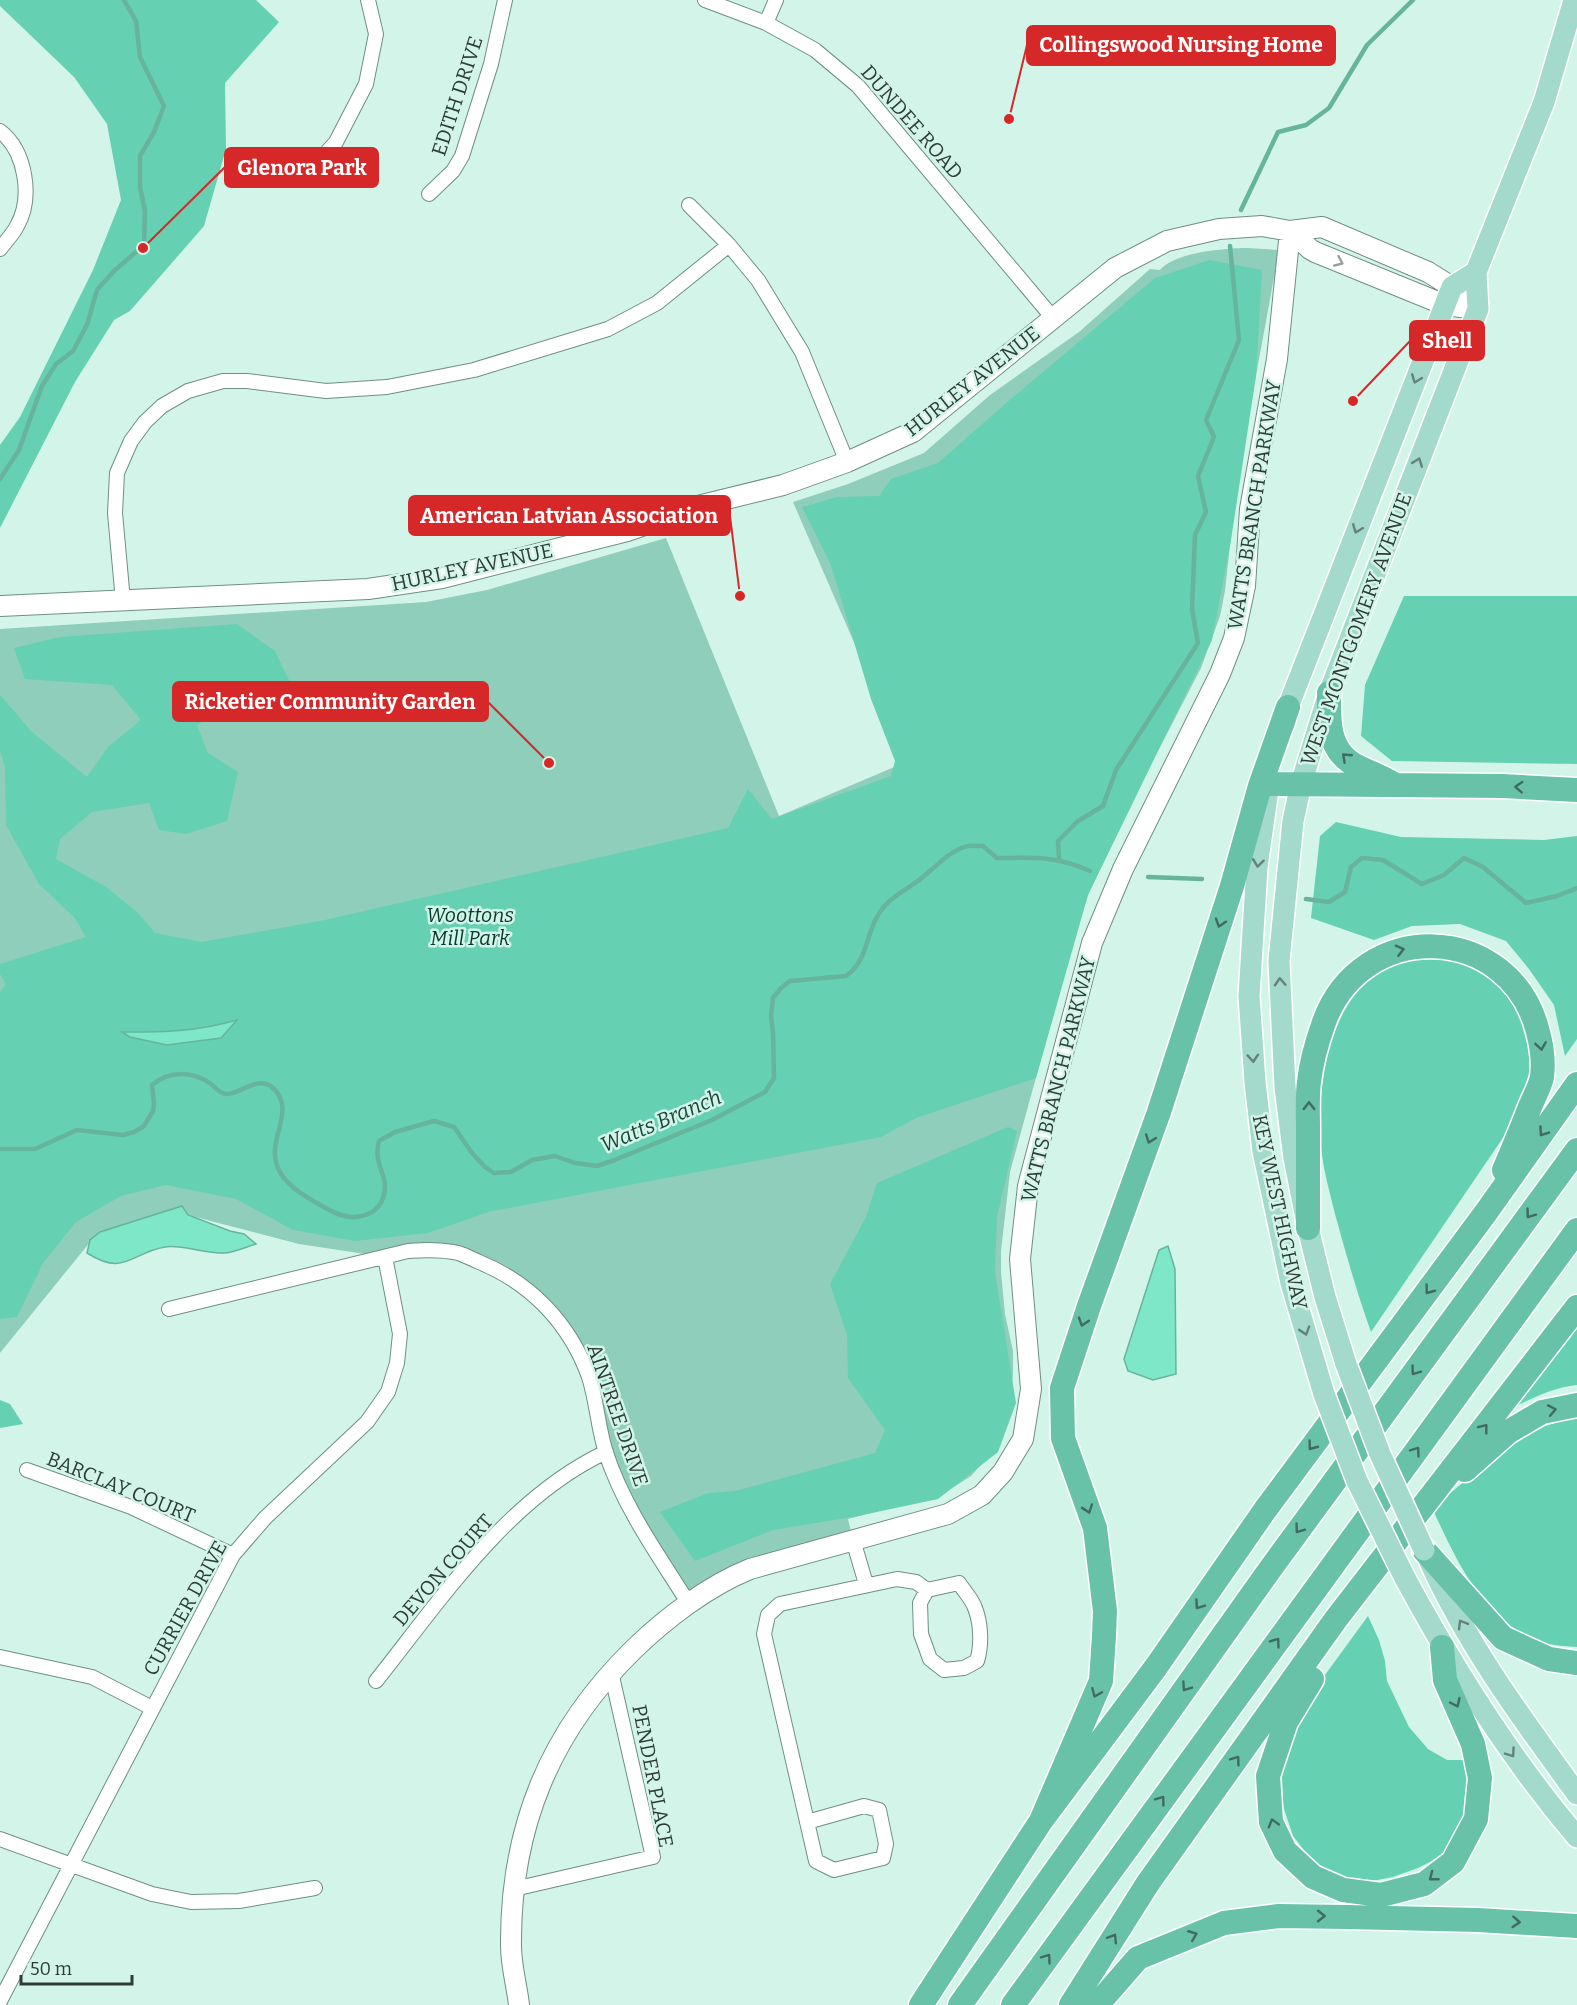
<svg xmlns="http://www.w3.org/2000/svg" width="1577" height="2005" viewBox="0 0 1577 2005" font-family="Bitter,serif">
	<rect width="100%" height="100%" fill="#d3f5e9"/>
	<path fill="#8fceba" d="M1248,248L1279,250L1238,474L1225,591L1220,616L1201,668L1115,834L1088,895L1076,932L1010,1172L1001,1251V1272L1005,1314L1013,1351V1374L1011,1394L988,1457L971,1476L943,1494L848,1519L853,1540L749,1569L689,1604L630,1509L588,1376L543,1303L458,1253L385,1257L299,1244L176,1212L95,1236L0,1353V629L426,602L487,590L666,538L779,816L906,762L793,502L848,484L924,453L990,395L1079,332L1150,269L1160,270C1175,252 1226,248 1248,248Z"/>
	<path fill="#66d0b2" d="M0,0H256L279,22L225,83L226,149L204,226L130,311L114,320L75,382L0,528V445L20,417L93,270L121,200L107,124L74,77L0,6Z
		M1209,260L1262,270L1256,376L1231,540L1212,640L1088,895L1036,1078L916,1118L881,1137L488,1212L428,1233L355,1241L293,1230L236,1199L166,1185L121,1196L76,1222L43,1263L17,1317L0,1319V992L6,984L0,974V964L86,937L75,918L39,884L6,825L5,767L0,751V695L32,732L87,777L108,747L141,720L112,685L25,679L14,648L60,637L237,624L275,651L302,707L276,699L230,705L197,725L208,753L238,772L227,821L186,834L159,830L149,803L92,812L60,839L56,859L106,887L137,912L155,933L202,942L325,920L728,828L748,789L772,819L891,776L895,761L871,699L831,565L802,507L837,497L879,496L891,479L938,463L1005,404L1155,278Z
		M1404,596H1577V764L1392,761L1361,736L1365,685Z
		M1336,822L1401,837L1544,840L1577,836V1039L1565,1056L1554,1005L1529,969L1506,941L1460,924L1412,926L1374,940L1311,918L1320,836Z
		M1429,956L1462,962L1489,973L1513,997L1531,1036L1530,1071L1513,1123L1371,1332C1357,1293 1346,1254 1335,1214C1330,1193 1323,1169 1321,1147C1316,1080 1330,981 1407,959C1414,957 1422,957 1429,956Z
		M1008,1127L1017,1131L997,1217L995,1272L1016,1403L998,1452L938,1499L858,1516L773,1530L695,1561L660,1512L708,1493L735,1491L875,1453L885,1430L848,1378L847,1335L830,1284L866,1217L877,1183Z
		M1577,1328V1385C1555,1387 1535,1397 1516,1406Z
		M0,1400L10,1404L23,1424L0,1428Z
		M1571,1418L1577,1419V1647C1568,1646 1558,1646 1549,1644C1485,1627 1458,1563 1432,1508L1505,1448L1539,1428Z
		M1368,1616L1379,1640L1385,1661L1387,1681L1409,1727L1428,1749L1447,1760H1468L1470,1806L1451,1846L1438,1858L1418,1868L1393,1877L1372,1881L1351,1879L1328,1871L1310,1858L1293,1836L1283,1806L1282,1776L1289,1740L1298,1712Z"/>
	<path fill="#7ee7c8" stroke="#66b49c" stroke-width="1.5" d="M237,1020L221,1038L167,1045L130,1037L122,1032C165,1032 195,1032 237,1020Z
		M182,1206L188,1215L230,1231L244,1234L256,1244C246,1247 235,1252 225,1253C207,1254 180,1244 165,1247C130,1253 125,1277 87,1253L90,1240L100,1232Z
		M1168,1246L1175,1269L1176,1374L1153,1380L1128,1371L1124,1359L1159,1250Z"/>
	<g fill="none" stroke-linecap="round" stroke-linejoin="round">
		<path stroke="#66b49c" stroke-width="4.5" d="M1241,210L1278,132L1306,125L1329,108L1367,45L1413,0
			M0,479L19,450L42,386L56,364L73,351L87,325L97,290L114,271L144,245L145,211L140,187V156L154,132L164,106L140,57L136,21L124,0
			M1059,859L1058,841L1078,821L1103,806L1116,770L1198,643L1192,609L1195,535L1206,512L1198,476L1214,437L1206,420L1239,340L1230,246
			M1148,877L1202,879
			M1306,899L1329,902L1345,892L1351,867L1362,858L1383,860L1422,884L1444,875L1464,858L1483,867L1526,903L1557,896L1577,888
			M0,1149H35L77,1130L123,1135L134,1132L144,1126L153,1111L154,1104L152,1085C170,1070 193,1071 211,1084C215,1087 220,1094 226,1094C240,1095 258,1074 273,1088C296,1109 269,1137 276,1162C280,1181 302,1195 317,1203C328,1210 342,1218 355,1217C368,1216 379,1210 383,1198C391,1176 372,1166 379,1141L395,1132L434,1121L454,1127L472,1153L485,1167L494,1173L511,1172L532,1160L555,1156L575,1163L597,1166L615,1160L712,1120L765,1092L774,1078L773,1033L771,1016L773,998L781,988L790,981L846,976C869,960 865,933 880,912C889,898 906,890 919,880C934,869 947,853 964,847C970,845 977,846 983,846L997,858C1033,858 1055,855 1090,871"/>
		<g stroke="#6f8f84" stroke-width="16">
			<path id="street" d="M705,0L766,23L815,50L858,86L1053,318
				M766,23L776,0
				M0,131C26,151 33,198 17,226C13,234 6,241 0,249
				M309,172L336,142L366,84L376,34L368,0
				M429,194L453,171L462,156L491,64L505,0
				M689,205L729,245L758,280L802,352L847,462
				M123,601L115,513L117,473L131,441L145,422L162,406L188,391L223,381H247L326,391L387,387L474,370L608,329L657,303L729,245
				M169,1309L408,1251C424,1250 442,1249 458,1253C465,1255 472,1259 479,1262C531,1283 570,1324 589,1377C597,1402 598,1428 606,1453C624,1508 659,1556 689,1604
				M27,1470L131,1507L233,1555
				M853,1540L866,1584
				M0,1657L92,1677L152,1708
				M376,1681C442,1598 508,1498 606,1452
				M807,1822L864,1806L879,1810L886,1844L883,1858L834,1870L816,1861L764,1634L768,1615L780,1604L897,1579L916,1582L927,1590L959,1583C964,1591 972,1599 975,1608C981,1623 982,1645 977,1661L964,1668L944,1670L930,1659L921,1634L920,1603L927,1590
				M0,1839L152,1894L191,1902L239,1901L315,1888
				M514,1889L653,1857L611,1672
				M0,2001L233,1555L265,1518L367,1422L388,1392L397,1363L400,1334L385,1257"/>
		</g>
		<g stroke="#6f8f84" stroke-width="22">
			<path id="secondary" d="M1290,231L1310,249L1315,252L1445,305L1461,307
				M0,606L368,589L442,578L627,531L702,505L783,485L847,462L913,432L1115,268L1167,241L1219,229L1262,226L1290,231L1322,227L1428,272L1452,287L1478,309
				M519,2005C517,1986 511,1966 511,1946C510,1828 550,1731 634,1649C666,1618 708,1586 750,1569L948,1514L982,1495L1003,1472L1023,1439L1031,1389L1020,1259L1028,1186L1092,943L1123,869L1220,674L1234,638L1245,586L1250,509L1277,359L1290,231"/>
		</g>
		<g stroke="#fff" stroke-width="24">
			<path id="primary" d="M1284,724L1288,707L1445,305L1452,287L1476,272
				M1268,789L1257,867L1249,996L1255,1082L1263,1151L1291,1283L1324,1394
				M1346,1364L1325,1297L1308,1228L1294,1158L1285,1087L1279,961L1293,821L1301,784L1329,693L1478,309L1476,272L1544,102L1574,0
				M1430,1562C1468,1646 1523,1720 1577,1794
				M1405,1578C1454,1669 1509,1757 1577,1837"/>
		</g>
		<g stroke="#fff" stroke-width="27">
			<path id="highway" d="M1329,693C1329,717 1327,746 1350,762C1362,770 1379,775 1392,783
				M1269,784L1502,786L1577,790
				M1308,1228C1308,1194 1308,1161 1308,1128C1308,1113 1307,1097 1309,1082C1311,1064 1317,1042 1323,1025C1360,916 1511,922 1538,1032C1542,1047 1544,1062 1542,1077C1540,1087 1534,1097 1530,1107C1522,1128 1513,1149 1504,1170
				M1465,1470L1508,1432L1542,1412L1577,1405
				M1424,1550L1503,1638L1549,1659L1577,1663
				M1312,1679L1286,1722L1268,1776L1271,1822L1285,1851L1313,1877L1343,1890L1381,1895L1424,1884L1453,1862L1476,1819L1480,1778L1473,1744L1445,1680L1442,1647
				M1041,1821L1101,1681L1104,1636L1105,1611L1095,1528L1063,1438L1062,1388L1089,1306L1159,1112L1232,886L1260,786L1288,707
				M921,2005L1041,1821L1156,1667L1265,1510L1487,1211L1577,1084
				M960,2005L1271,1568L1577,1150
				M1013,2005L1577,1230
				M1071,2005L1148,1883L1336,1619L1577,1307
				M1097,2005L1138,1958L1224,1923L1279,1916L1346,1917L1478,1920L1577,1926"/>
		</g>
		<use href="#street" stroke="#fff" stroke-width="14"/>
		<use href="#secondary" stroke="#fff" stroke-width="20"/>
		<use href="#primary" stroke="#a4dacb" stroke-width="21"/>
		<use href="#highway" stroke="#67c2a8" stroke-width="24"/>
		<g stroke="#fff" stroke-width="24" stroke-linecap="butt">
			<path id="primary-bridge" d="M1346,1364L1380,1454L1424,1550
				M1324,1394L1357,1481L1405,1578"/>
		</g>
		<use href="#primary-bridge" stroke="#a4dacb" stroke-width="21"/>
	</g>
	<defs><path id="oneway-chevron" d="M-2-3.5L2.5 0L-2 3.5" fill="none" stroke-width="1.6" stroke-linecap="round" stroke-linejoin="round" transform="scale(1.5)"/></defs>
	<use stroke="#969e9b" href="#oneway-chevron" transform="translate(1339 262) rotate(24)"/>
	<g stroke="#63837a">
		<use href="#oneway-chevron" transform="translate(1416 379) rotate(111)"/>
		<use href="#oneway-chevron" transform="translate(1418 462) rotate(-69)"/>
		<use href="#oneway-chevron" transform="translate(1357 529) rotate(111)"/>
		<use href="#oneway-chevron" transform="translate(1258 863) rotate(97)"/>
		<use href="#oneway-chevron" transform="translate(1280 982) rotate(-93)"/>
		<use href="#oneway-chevron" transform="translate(1253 1058) rotate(86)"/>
		<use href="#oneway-chevron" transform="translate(1305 1331) rotate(73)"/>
		<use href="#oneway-chevron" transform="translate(1462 1624) rotate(-120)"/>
		<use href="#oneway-chevron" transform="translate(1511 1753) rotate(55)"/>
	</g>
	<g stroke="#426b5f">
		<use href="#oneway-chevron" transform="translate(1346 757) rotate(-137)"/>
		<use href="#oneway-chevron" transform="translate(1519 787) rotate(-177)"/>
		<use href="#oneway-chevron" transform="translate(1220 923) rotate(108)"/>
		<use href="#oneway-chevron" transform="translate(1400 950) rotate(-15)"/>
		<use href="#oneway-chevron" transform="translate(1541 1046) rotate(81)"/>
		<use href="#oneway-chevron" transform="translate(1309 1106) rotate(-90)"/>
		<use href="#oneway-chevron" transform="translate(1543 1132) rotate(125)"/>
		<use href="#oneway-chevron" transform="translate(1150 1139) rotate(110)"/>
		<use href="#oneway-chevron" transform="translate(1530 1214) rotate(126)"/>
		<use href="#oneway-chevron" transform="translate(1429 1290) rotate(127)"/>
		<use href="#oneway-chevron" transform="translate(1083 1322) rotate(108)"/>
		<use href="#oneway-chevron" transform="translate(1415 1371) rotate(126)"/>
		<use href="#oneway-chevron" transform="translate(1552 1410) rotate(-11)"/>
		<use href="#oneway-chevron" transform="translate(1484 1428) rotate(-52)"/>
		<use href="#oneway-chevron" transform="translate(1312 1446) rotate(127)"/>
		<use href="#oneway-chevron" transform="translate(1416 1451) rotate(-54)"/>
		<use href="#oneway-chevron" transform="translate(1088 1509) rotate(71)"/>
		<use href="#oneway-chevron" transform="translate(1299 1529) rotate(126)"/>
		<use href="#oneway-chevron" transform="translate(1199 1605) rotate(125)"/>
		<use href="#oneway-chevron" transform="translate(1276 1642) rotate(-54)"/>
		<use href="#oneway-chevron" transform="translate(1186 1687) rotate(125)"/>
		<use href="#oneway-chevron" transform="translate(1096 1693) rotate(113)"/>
		<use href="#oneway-chevron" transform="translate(1456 1703) rotate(65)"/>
		<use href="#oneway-chevron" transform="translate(1236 1760) rotate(-54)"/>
		<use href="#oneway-chevron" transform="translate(1161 1800) rotate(-54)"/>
		<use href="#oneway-chevron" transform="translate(1273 1823) rotate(-106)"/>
		<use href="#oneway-chevron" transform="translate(1433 1877) rotate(142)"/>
		<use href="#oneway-chevron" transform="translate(1321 1916)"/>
		<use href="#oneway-chevron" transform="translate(1516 1922) rotate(4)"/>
		<use href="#oneway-chevron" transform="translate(1193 1935) rotate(-22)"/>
		<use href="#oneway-chevron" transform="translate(1113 1938) rotate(-58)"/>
		<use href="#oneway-chevron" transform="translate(1047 1958) rotate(-54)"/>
	</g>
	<g text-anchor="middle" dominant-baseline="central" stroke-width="5" stroke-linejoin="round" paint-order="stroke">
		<g font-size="20" fill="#2e3c37" stroke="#d3f5e9">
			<text transform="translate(457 96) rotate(-72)">EDITH DRIVE</text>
			<text transform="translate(912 122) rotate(49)">DUNDEE ROAD</text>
			<text transform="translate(972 381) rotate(-38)">HURLEY AVENUE</text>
			<text transform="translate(1254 505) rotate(-81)">WATTS BRANCH PARKWAY</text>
			<text transform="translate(472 567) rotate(-12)">HURLEY AVENUE</text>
			<text transform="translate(1356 629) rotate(-70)">WEST MONTGOMERY AVENUE</text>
			<text transform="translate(1058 1079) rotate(-76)">WATTS BRANCH PARKWAY</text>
			<text transform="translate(1280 1212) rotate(78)">KEY WEST HIGHWAY</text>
			<text transform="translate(618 1415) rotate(71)">AINTREE DRIVE</text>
			<text transform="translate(121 1487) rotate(22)">BARCLAY COURT</text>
			<text transform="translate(443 1570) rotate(-49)">DEVON COURT</text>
			<text transform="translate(185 1608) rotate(-61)">CURRIER DRIVE</text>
			<text transform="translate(653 1776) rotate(79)">PENDER PLACE</text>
		</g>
		<g font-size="20" font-style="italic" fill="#06392d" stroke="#d3f5e9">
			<text x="470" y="915">Woottons<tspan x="470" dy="23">Mill Park</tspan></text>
		</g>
		<g font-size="21" font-style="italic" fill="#18473a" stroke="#d3f5e9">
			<text transform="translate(661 1121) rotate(-23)">Watts Branch</text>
		</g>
	</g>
	<path fill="none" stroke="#d62828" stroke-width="2" d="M1009 119L1027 45M143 248L225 167M1353 401L1410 341M740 596L730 516M549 763L488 702"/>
	<g fill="#d62828" stroke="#d3f5e9" stroke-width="2">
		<circle cx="1009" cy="119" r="6"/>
		<circle cx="143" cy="248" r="6"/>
		<circle cx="1353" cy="401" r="6"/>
		<circle cx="740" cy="596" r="6"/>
		<circle cx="549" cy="763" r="6"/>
	</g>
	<g fill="#d62828" stroke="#d62828" stroke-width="2">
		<rect x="1027" y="26" width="308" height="39" rx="6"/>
		<rect x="225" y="148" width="153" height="39" rx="6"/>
		<rect x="1410" y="321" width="74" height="39" rx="6"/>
		<rect x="409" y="496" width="321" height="39" rx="6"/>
		<rect x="173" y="682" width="315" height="39" rx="6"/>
	</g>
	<g font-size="21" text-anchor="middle" font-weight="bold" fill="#fff">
		<text x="1181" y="52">Collingswood Nursing Home</text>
		<text x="302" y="175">Glenora Park</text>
		<text x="1447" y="348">Shell</text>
		<text x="569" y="523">American Latvian Association</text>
		<text x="330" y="709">Ricketier Community Garden</text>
	</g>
	<path d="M21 1975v9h111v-9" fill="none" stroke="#2e3c37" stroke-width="3"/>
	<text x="30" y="1975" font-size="18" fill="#2e3c37" stroke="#d3f5e9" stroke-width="4.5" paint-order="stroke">50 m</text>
</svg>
